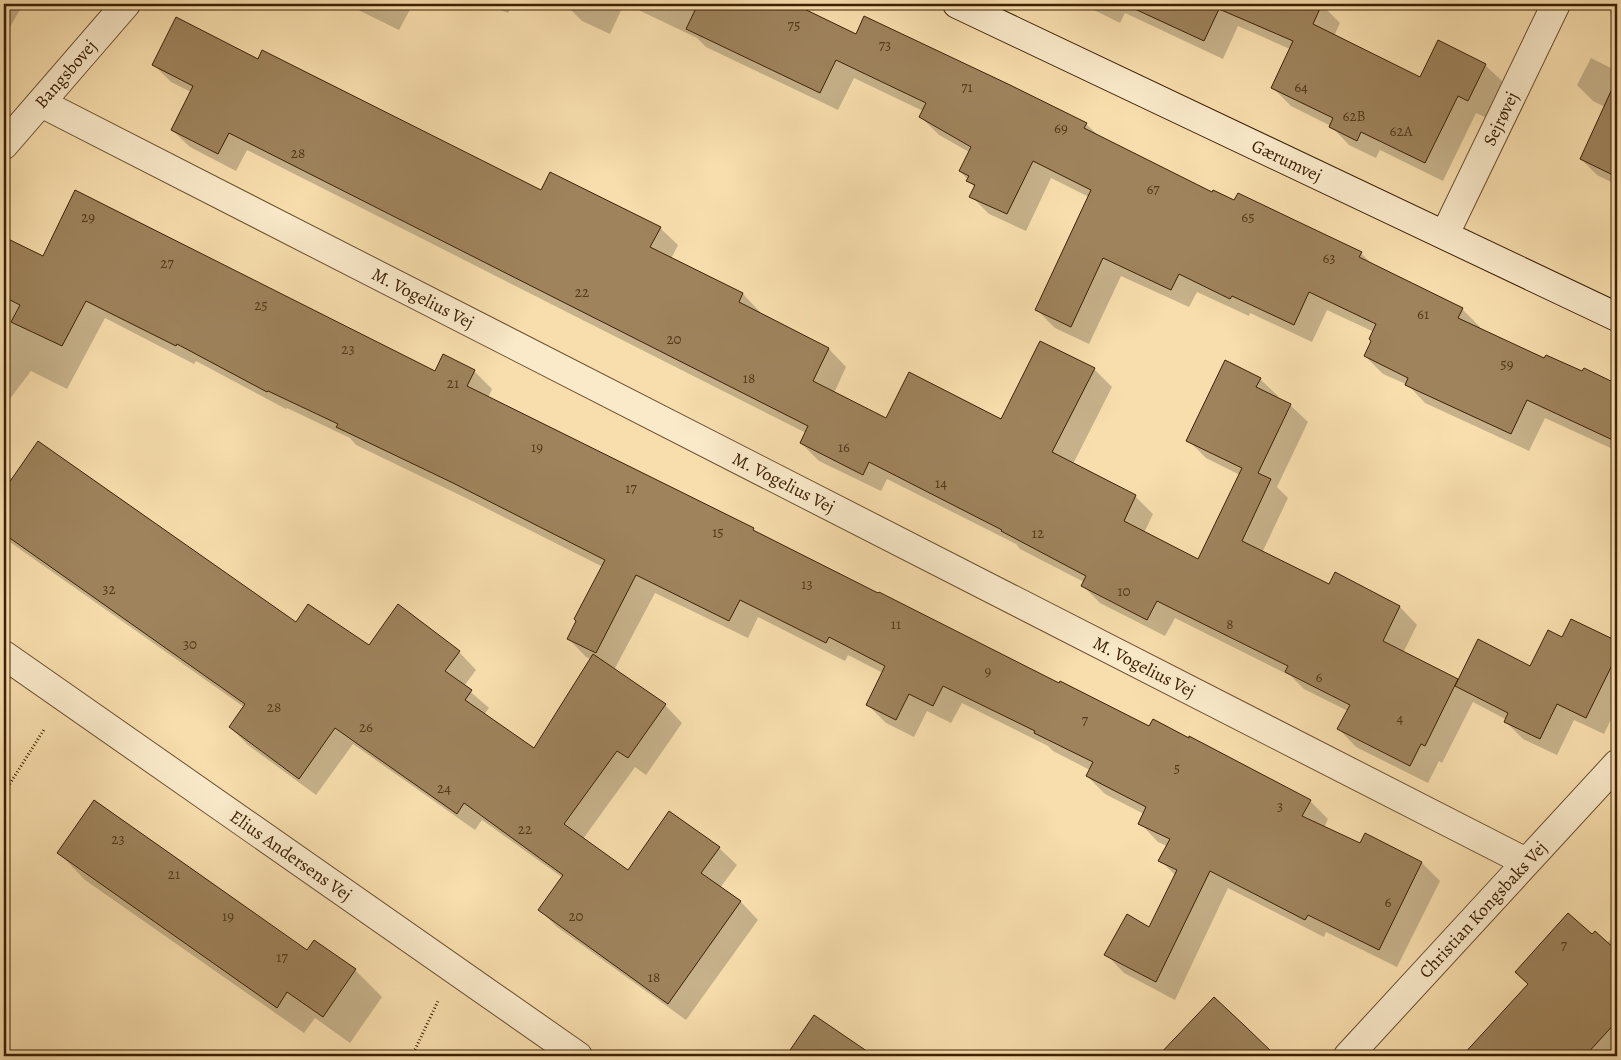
<svg xmlns="http://www.w3.org/2000/svg" width="1621" height="1060" viewBox="0 0 1621 1060" font-family="Alegreya,serif">
	<rect width="100%" height="100%" fill="#f8dead"/>
	<filter id="stains"><feTurbulence type="fractalNoise" baseFrequency=".004" numOctaves="4"/><feColorMatrix values="0 0 0 0 .2 0 0 0 0 .09 0 0 0 0 .02 0 0 0 .5 -.17"/></filter>
	<radialGradient id="worn" r=".72"><stop offset=".6" stop-color="#630" stop-opacity="0"/><stop offset="1" stop-color="#630" stop-opacity=".3"/></radialGradient>
	<path fill="#0003" d="M4,4H23L4,38Z
		M346,4H413L399,30Z
		M487,4H512L508,13Z
		M565,4H624L610,34L582,21Z
		M626,4H770L776,7L778,4H791L857,36L1086,124L1100,137L1213,193L1361,253L1373,265L1462,309L1480,327L1479,329L1544,360L1583,373L1584,370L1617,385V451L1545,418L1529,451L1425,403L1408,385L1383,374L1365,356L1372,341L1374,332L1327,310L1312,342L1250,313L1249,316L1197,292L1189,307L1121,276L1089,344L1055,328L1037,310L1089,197L1051,178L1026,231L989,214L971,196L975,188L960,171L969,152L939,135L921,117L923,111L854,78L838,110L706,47L697,38Z
		M1082,4H1321L1340,23L1334,36L1420,78L1485,65L1504,83L1487,118L1476,113L1443,181L1380,150L1376,158L1349,145L1331,126L1291,106L1272,87L1290,49L1238,26L1223,59L1125,13L1120,23Z
		M1591,58L1617,71V185L1597,175L1581,159L1605,107L1593,101L1577,85Z
		M258,60L542,192L660,228L678,245L671,259L743,294L760,312L759,314L829,349L846,367L834,393L886,420H1002L1094,369L1112,387L1073,464L1135,496L1153,514L1144,533L1198,561L1240,475L1206,458L1188,440L1260,379L1278,396L1277,398L1290,405L1308,422L1277,487L1288,498L1262,553L1329,586L1335,574L1400,607L1417,625L1403,653L1458,681L1531,668L1563,638L1571,621L1617,643V707L1604,734L1574,720L1557,755L1523,739L1506,722L1507,720L1473,702L1442,763L1439,761L1428,783L1356,747L1339,729L1348,711L1304,689L1291,676L1175,618L1165,636L1100,603L1082,585L1084,582L1020,549L1016,544L887,479L881,491L819,461L801,443L806,433L247,150L236,171L190,147L172,130L191,92L171,82L153,64Z
		M7,240L43,258L435,372L474,371L492,389L488,398L1060,684L1310,801L1328,819L1324,828L1360,845L1422,863L1440,881L1397,967L1326,932L1324,937L1228,888L1175,1000L1124,973L1106,954L1150,928L1176,876L1160,860L1167,846L1158,842L1140,823L1144,814L1105,794L1087,776L1090,770L1053,751L1048,746L962,703L951,723L927,711L914,737L886,723L868,705L883,673L848,655L845,661L758,617L748,638L655,593L614,670L665,705L682,723L646,775L635,767L583,839L628,871L719,848L737,865L720,888L741,902L758,920L686,1020L557,927L540,910L563,878L482,820L475,830L353,744L316,795L248,745L230,727L244,707L4,538V473L12,479L296,624L369,647L398,605L459,652L476,670L464,686L489,708L484,715L535,750L591,659L586,657L568,638L603,567L472,501L356,445L350,438L287,408L286,409L196,361L194,364L105,318L67,389L31,371L6,404L4,403V313L8,307L4,305V247Z
		M59,853L308,952L314,942L355,970L382,997L350,1043L315,1018L304,1033L85,880Z
		M1617,932V1056H1464L1530,985L1592,936L1607,943Z
		M1214,999L1274,1056H1160Z
		M814,1017L868,1054L870,1056H787Z"/>
	<path fill="#9e835c" stroke="#3c2105" d="M698,4H794L856,34L864,16L1008,84L1087,123L1084,128L1212,192L1213,190L1234,200L1238,193L1305,225L1362,252L1359,257L1463,308L1458,318L1544,358L1546,355L1582,371L1584,368L1617,384V442L1527,400L1511,434L1405,385L1408,378L1364,356L1371,341L1369,339L1376,324L1309,292L1294,325L1232,296L1230,299L1179,274L1171,290L1103,258L1071,327L1035,310L1091,190L1033,161L1007,214L969,197L975,185L966,181L969,176L959,171L971,147L919,117L926,103L836,60L820,93L686,29Z
		M1124,4H1322L1313,24L1420,77L1438,40L1486,64L1468,101L1458,96L1425,163L1361,132L1357,141L1329,127L1333,118L1271,88L1293,41L1219,9L1204,41Z
		M176,17L258,59L262,50L541,190L550,172L661,227L650,247L743,293L739,302L829,348L813,381L886,418L909,372L1001,419L1040,341L1095,368L1052,452L1136,495L1124,521L1198,559L1242,468L1186,441L1225,360L1261,378L1256,387L1291,404L1258,473L1271,479L1242,541L1329,584L1335,572L1400,606L1383,641L1458,679L1425,746L1421,744L1410,766L1337,729L1350,705L1285,672L1288,666L1157,601L1147,620L1081,586L1086,576L1001,531L1002,530L869,462L863,475L800,443L808,426L229,133L218,154L171,130L193,86L152,65Z
		M1617,78V177L1580,159Z
		M75,190L435,371L443,354L475,370L467,386L754,528L753,530L878,593L879,592L1059,683L1060,681L1149,726L1153,719L1189,738V736L1311,800L1302,816L1360,843L1365,833L1422,862L1379,950L1308,915L1305,920L1210,871L1156,982L1104,955L1127,914L1149,927L1177,870L1158,861L1170,839L1138,824L1146,807L1086,776L1093,762L1034,733L1035,731L943,686L933,706L909,694L896,720L866,705L885,666L829,637L826,643L740,600L729,621L636,575L596,653L567,639L576,621L574,619L605,560L453,483L336,427L338,424L268,391L267,392L177,344L176,346L86,301L62,346L11,322L20,305L4,297V237L43,256Z
		M38,441L296,622L308,604L369,645L398,604L460,651L445,671L472,690L465,700L534,748L593,654L666,704L628,758L617,751L564,824L628,870L669,811L720,847L701,873L741,901L668,1004L538,910L563,875L464,803L457,814L335,728L299,779L229,727L245,704L4,534V490Z
		M1571,619L1617,641V655L1586,718L1557,704L1540,739L1504,722L1508,713L1455,686L1478,639L1530,666L1548,630L1562,637Z
		M94,800L307,950L314,940L356,969L323,1017L287,992L277,1008L57,853Z
		M1568,913L1592,934L1595,931L1617,951V1021L1585,1056H1462L1528,984L1515,972Z
		M1214,997L1245,1026L1276,1056H1158Z
		M814,1015L874,1056H786Z"/>
	<g fill="none" stroke-linecap="round" stroke-linejoin="round">
		<g stroke="#6b502f" stroke-width="30">
			<g id="minor">
				<path id="s1" d="M41,103L1526,862"/>
				<path id="s2" d="M1445,234L1556,4"/>
				<path id="s3" d="M4,655L578,1056"/>
				<path id="s4" d="M1348,1056L1617,764"/>
			</g>
		</g>
		<g stroke="#6b502f" stroke-width="30">
			<g id="tertiary">
				<path id="s5" d="M4,145L126,4"/>
			</g>
		</g>
		<g stroke="#3c2105" stroke-width="30">
			<g id="secondary">
				<path id="s6" d="M957,4L1617,317"/>
			</g>
		</g>
		<path stroke="#3c2105" stroke-width="3" stroke-dasharray="1 2.5" stroke-linecap="butt" d="M4,793L45,728
			M412,1056L438,1001"/>
		<use href="#minor" stroke="#faeaca" stroke-width="28"/>
		<use href="#tertiary" stroke="#faeaca" stroke-width="28"/>
		<use href="#secondary" stroke="#faeaca" stroke-width="28"/>
	</g>
	<g text-anchor="middle" dominant-baseline="central" stroke-width="4" stroke-linejoin="round" paint-order="stroke">
		<g font-size="15" fill="#543a1b">
			<text x="794" y="25">75</text>
			<text x="885" y="45">73</text>
			<text x="967" y="87">71</text>
			<text x="1301" y="87">64</text>
			<text x="1354" y="116">62B</text>
			<text x="1061" y="128">69</text>
			<text x="1401" y="131">62A</text>
			<text x="298" y="153">28</text>
			<text x="1153" y="189">67</text>
			<text x="88" y="217">29</text>
			<text x="1248" y="217">65</text>
			<text x="1329" y="258">63</text>
			<text x="167" y="263">27</text>
			<text x="582" y="292">22</text>
			<text x="261" y="305">25</text>
			<text x="1423" y="314">61</text>
			<text x="674" y="339">20</text>
			<text x="348" y="349">23</text>
			<text x="1507" y="364">59</text>
			<text x="749" y="378">18</text>
			<text x="453" y="383">21</text>
			<text x="537" y="447">19</text>
			<text x="844" y="447">16</text>
			<text x="941" y="483">14</text>
			<text x="631" y="488">17</text>
			<text x="718" y="532">15</text>
			<text x="1038" y="533">12</text>
			<text x="807" y="584">13</text>
			<text x="109" y="589">32</text>
			<text x="1124" y="591">10</text>
			<text x="896" y="624">11</text>
			<text x="1230" y="624">8</text>
			<text x="190" y="644">30</text>
			<text x="988" y="671">9</text>
			<text x="1319" y="677">6</text>
			<text x="274" y="707">28</text>
			<text x="1400" y="718">4</text>
			<text x="1085" y="720">7</text>
			<text x="366" y="727">26</text>
			<text x="1177" y="768">5</text>
			<text x="444" y="788">24</text>
			<text x="1280" y="806">3</text>
			<text x="525" y="829">22</text>
			<text x="118" y="839">23</text>
			<text x="174" y="874">21</text>
			<text x="1388" y="902">6</text>
			<text x="228" y="916">19</text>
			<text x="576" y="916">20</text>
			<text x="1564" y="945">7</text>
			<text x="282" y="957">17</text>
			<text x="654" y="977">18</text>
		</g>
		<g font-size="18" fill="#3c2105" stroke="#faeaca">
			<text stroke="none"><textPath href="#s5" startOffset="94">Bangsbovej</textPath></text>
			<text stroke="none"><textPath href="#s2" startOffset="128">Sejrøvej</textPath></text>
			<text stroke="none"><textPath href="#s6" startOffset="365">Gærumvej</textPath></text>
			<text stroke="none"><textPath href="#s1" startOffset="429">M. Vogelius Vej</textPath></text>
			<text stroke="none"><textPath href="#s1" startOffset="834">M. Vogelius Vej</textPath></text>
			<text stroke="none"><textPath href="#s1" startOffset="1239">M. Vogelius Vej</textPath></text>
			<text stroke="none"><textPath href="#s3" startOffset="350">Elius Andersens Vej</textPath></text>
			<text stroke="none"><textPath href="#s4" startOffset="199">Christian Kongsbaks Vej</textPath></text>
		</g>
	</g>
	<rect width="1621" height="1060" fill="none" stroke="#f8dead" stroke-width="20"/>
	<rect x="5" y="5" width="1611" height="1050" fill="none" stroke="#3c2105" stroke-width="2.5"/>
	<rect x="10" y="10" width="1601" height="1040" fill="none" stroke="#3c2105"/>
	<rect width="100%" height="100%" filter="url(#stains)"/>
	<rect width="100%" height="100%" fill="url(#worn)"/>
</svg>
